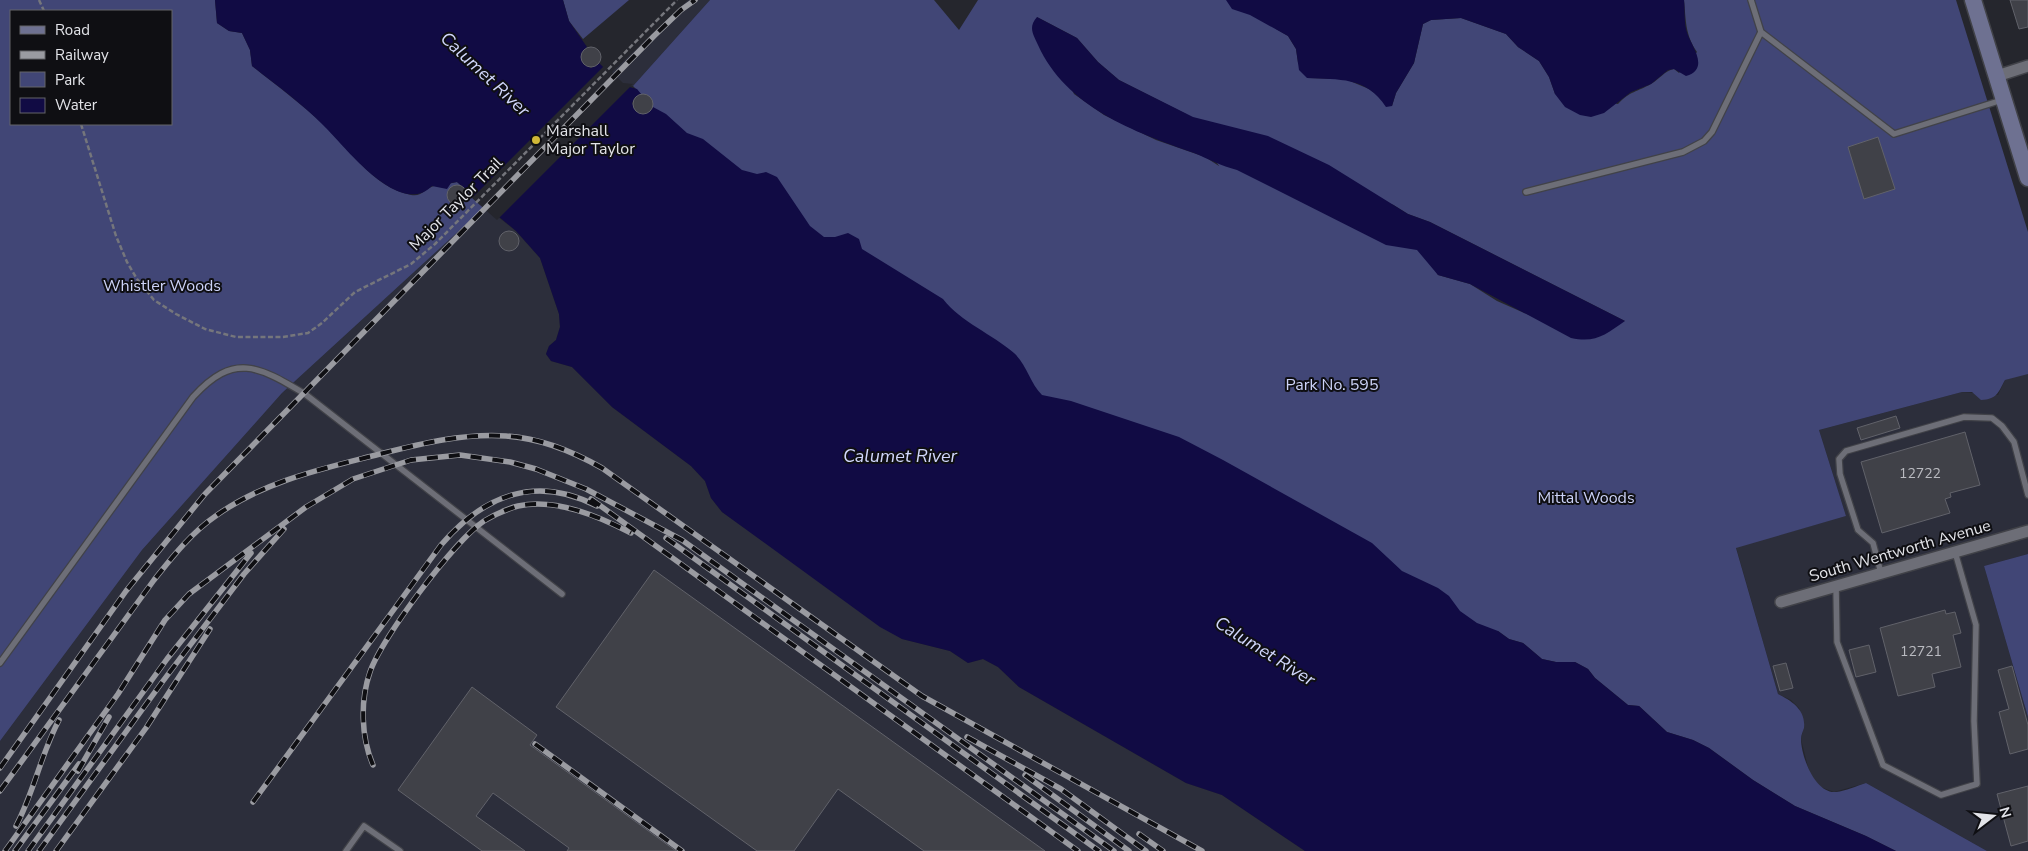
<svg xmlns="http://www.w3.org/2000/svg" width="2028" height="851" viewBox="0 0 2028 851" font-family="'Nunito Sans',sans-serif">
	<rect width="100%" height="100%" fill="#25262d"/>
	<path fill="#2c2e3b" d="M688,0H710L633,86L622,85L610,74Z
		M485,207L516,231L540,258L559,314L560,327L556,340L549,346L546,354L551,361L572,367L612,407L691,466L705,481L711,498L722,512L902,639L950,651L968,663L983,659L998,667L1019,687L1186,783L1222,795L1305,851H0V741L142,550L282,393Z
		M2022,374H2028V554L1984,566L2028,717V851H1987L1866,783L1834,792L1818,786L1809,771L1801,739L1804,726L1799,708L1791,700L1778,694L1736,547L1846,516L1819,430L1962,392L1998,395L2005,380Z"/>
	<path fill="#414676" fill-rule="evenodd" d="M0,0H215L217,23L229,31L242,33L250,50L252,66C276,85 300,103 323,124C349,149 374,188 411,195C423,197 425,188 434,186C442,184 449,184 457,182L485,207L282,393L142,550L0,741ZM11,11H171V124H11Z
		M563,0H629L583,39L569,21Z
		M710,0H934L959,30L978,0H1257L1276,29L1288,36L1296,49L1298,63L1308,78L1345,79L1369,89L1392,106L1396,93L1414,63L1423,24L1431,20L1461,18L1506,34L1518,47L1539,61L1549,77L1555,94L1618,104C1630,91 1637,92 1651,84C1660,79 1664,71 1674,69L1679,73L1697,52C1685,35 1686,20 1684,0H1956L2028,232V374L2005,380C1998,393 1997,399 1981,400L1972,392H1962L1819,430L1846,516L1736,548L1778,694C1792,701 1806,710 1804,728C1803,731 1801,735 1801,739C1801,756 1815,794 1836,792C1846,791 1856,786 1866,783L1987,851H1896L1866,836L1795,806L1753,780L1709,748L1693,740L1667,732L1639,706L1628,705L1595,678L1588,669L1575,662H1556L1542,659L1523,643L1509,639L1498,631L1488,645L1017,386L652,109L650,98L641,94L633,86ZM1037,17L1077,38L1098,62L1119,80L1186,114L1219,166L1205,157L1156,140L1104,115L1074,94ZM1392,204L1408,214L1430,222L1625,321L1536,318L1497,301L1470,284L1438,275Z
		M2028,554V717L1984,566Z"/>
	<path fill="#110b44" d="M215,0H563L569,21L587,47L581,54L583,64L591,68L599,63L622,85L637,89L641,94L635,97L632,103L637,112L647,113L653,107L666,114L687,133L703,139L742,170L757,174L766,172L777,177L810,226L824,237H835L848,233L859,239L862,249L943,299C961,322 992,334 1014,353C1027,365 1030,383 1042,395L1071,401L1179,437L1223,460L1372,543L1402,571L1438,588L1449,596L1460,611L1477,623L1498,631L1509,639L1523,643L1542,659L1556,662H1575L1588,669L1595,678L1628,705L1639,706L1667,732L1693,740L1709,748L1753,780L1795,806L1866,836L1896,851H1305L1222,795L1186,783L1019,687L998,667L983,659L968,663L950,651L902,639L880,627L722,512L711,498L705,481L691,466L612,407L572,367L551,361L546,354L549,346L556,340L560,327L559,314L540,258L516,231L457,182L451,183L447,189L432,186C399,219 344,145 323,125C301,103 276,85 252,66L250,50L242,33L229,31L217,23Z
		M1226,0H1684C1685,9 1684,19 1686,29C1689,44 1712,68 1686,76L1674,69L1668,70L1651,84L1631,92L1604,113L1591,117L1580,115L1565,107L1555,94L1549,77L1539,61L1518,47L1506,34L1461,18L1431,20L1423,24L1414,63L1396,93L1392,106L1386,107C1366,76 1339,80 1307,78L1299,70L1296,49L1288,36L1250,15L1232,9Z
		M1037,17L1077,38L1098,62L1119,80L1193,117L1268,136L1329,165L1408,214L1430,222L1625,321C1605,335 1596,343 1571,338L1470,284L1438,275L1417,250L1386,245L1237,170C1221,166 1209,159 1194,153C1134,132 1066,107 1038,45C1033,34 1028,27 1037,17Z"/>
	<path fill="#25262d" d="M605,65L623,83L633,84L497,220L472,198Z"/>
	<path fill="#404148" stroke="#61626a" d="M2010,0H2028V27L2019,29Z
		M581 57a10 10 0 1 1 20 0a10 10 0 1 1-20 0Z
		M633 104a10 10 0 1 1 20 0a10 10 0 1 1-20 0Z
		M1878,137L1895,189L1864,199L1848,147Z
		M447 195a10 10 0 1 1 20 0a10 10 0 1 1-20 0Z
		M499 241a10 10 0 1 1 20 0a10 10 0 1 1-20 0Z
		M1896,416L1900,428L1861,440L1857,428Z
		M1965,432L1980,485L1950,493L1951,497L1945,499L1950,513L1882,533L1861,462Z
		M654,570L1045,851H924L838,789L794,851H757L556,707Z
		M1945,610L1946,614L1955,612L1961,633L1953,635L1961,667L1932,674L1935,687L1898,696L1880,628Z
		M1869,645L1876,672L1856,677L1849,650Z
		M1786,663L1793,688L1780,691L1773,666Z
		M2012,666L2028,725V749L2010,754L1999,712L2009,709L1998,670Z
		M472,687L537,735L530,745L676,851H567L569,848L493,793L476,816L525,851H482L398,790Z
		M2028,786V841L2011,846L1997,794Z"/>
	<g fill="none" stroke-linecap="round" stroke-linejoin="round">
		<g stroke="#414248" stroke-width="8">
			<path id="service" d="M1761,32L1894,134L2002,100
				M1526,192L1683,152L1704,141L1712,132L1761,32L1751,0
				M1881,573L1873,543L1858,530L1840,474L1839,459L1846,451L1964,417L1992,418L2002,426L2014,442L2028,495
				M1836,586L1837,642L1883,765L1941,795L1977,784L1974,721L1976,625L1955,552
				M0,663L193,397C234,352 258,366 305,394L562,594
				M346,851L364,826L400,851"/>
		</g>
		<g stroke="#414248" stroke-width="14">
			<path id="minor" d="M1997,76L2028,66
				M1781,602L2028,531"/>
		</g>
		<g stroke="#414248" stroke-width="19">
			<path id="secondary" d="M1973,0L2028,178"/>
		</g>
		<path stroke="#75767c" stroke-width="2.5" stroke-dasharray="5 2.5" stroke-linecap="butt" d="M39,0L44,11
			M81,124L116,236L127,262L137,279L154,300L176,314L205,329L236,337H283L308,333L322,323L355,292L411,264L435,244L677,0"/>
		<use href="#service" stroke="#6d6e77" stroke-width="5.5"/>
		<use href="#minor" stroke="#6d6e77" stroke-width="11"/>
		<use href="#secondary" stroke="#6e7191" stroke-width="16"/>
		<g stroke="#9a9ba1" stroke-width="5.5">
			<path id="rail" d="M591,499L1078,851
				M666,538L1099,851
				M967,737L1061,789L1146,851
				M535,744L682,851
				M373,765C361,737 360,701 370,672C381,639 454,541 484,521C494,515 507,509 518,506C556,498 598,516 631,533
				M0,768L126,591L205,494L654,36L681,10L695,0
				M78,771L109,717
				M1025,775L1129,851
				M0,791L154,580C173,556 192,532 217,515C264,482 317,470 372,456C416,445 460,433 506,436C540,438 572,451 602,468L922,696L1202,851
				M253,802L441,545C483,496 535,474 597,506
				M16,826C34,792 41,754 59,720
				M1139,834L1163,851
				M5,851L118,694L165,620L189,594L306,507L353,479L411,460L460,455L510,462L536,469L586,489L682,540L1114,851
				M15,851L79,764
				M28,851L167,659L251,553
				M39,851L163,681L244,574L284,529
				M56,851L146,728L210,629"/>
		</g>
		<use href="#rail" stroke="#0f0f13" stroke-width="4" stroke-dasharray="11" stroke-linecap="butt"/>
	</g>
	<circle fill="#d0b837" stroke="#0f0f13" stroke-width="2" cx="536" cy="140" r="5"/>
	<g text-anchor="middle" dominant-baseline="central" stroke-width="4" stroke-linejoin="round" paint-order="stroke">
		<g font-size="14" fill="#babbc1">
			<text x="1920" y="473">12722</text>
			<text x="1921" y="651">12721</text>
		</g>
		<g font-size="16" fill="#e3e4e9" stroke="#0f0f13" text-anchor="start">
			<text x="546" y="131">Marshall<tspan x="546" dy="18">Major Taylor</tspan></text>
		</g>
		<g font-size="16" fill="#e3e4e9" stroke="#0f0f13">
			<text transform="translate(456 204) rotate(-45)">Major Taylor Trail</text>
			<text transform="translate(1900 551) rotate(-16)">South Wentworth Avenue</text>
		</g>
		<g font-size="16" fill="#cdd3f8" stroke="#0f0f13">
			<text x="162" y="286">Whistler Woods</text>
			<text x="1332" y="385">Park No. 595</text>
			<text x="1586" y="498">Mittal Woods</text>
		</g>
		<g font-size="18" font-style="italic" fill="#d1d7fc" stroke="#0f0f13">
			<text transform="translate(485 74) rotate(43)">Calumet River</text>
			<text x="900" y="456">Calumet River</text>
			<text transform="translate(1265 651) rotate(32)">Calumet River</text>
		</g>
	</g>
	<rect x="10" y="10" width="162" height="115" fill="#0f0f13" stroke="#646469"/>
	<rect x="20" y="26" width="25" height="8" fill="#6e7191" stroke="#646469"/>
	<text x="55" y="35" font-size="15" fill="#e3e4e9">Road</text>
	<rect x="20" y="51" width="25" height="8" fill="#9a9ba1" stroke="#646469"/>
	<text x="55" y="60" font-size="15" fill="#e3e4e9">Railway</text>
	<rect x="20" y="72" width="25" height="15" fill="#414676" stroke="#646469"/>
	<text x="55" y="85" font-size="15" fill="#e3e4e9">Park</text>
	<rect x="20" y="98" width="25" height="15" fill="#110b44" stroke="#646469"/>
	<text x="55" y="110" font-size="15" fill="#e3e4e9">Water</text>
	<g transform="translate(1993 816) rotate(74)" stroke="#0f0f13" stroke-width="4" paint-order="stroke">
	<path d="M0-4L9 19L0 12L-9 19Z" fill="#e3e4e9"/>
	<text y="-8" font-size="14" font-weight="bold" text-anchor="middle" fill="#e3e4e9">N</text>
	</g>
</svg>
